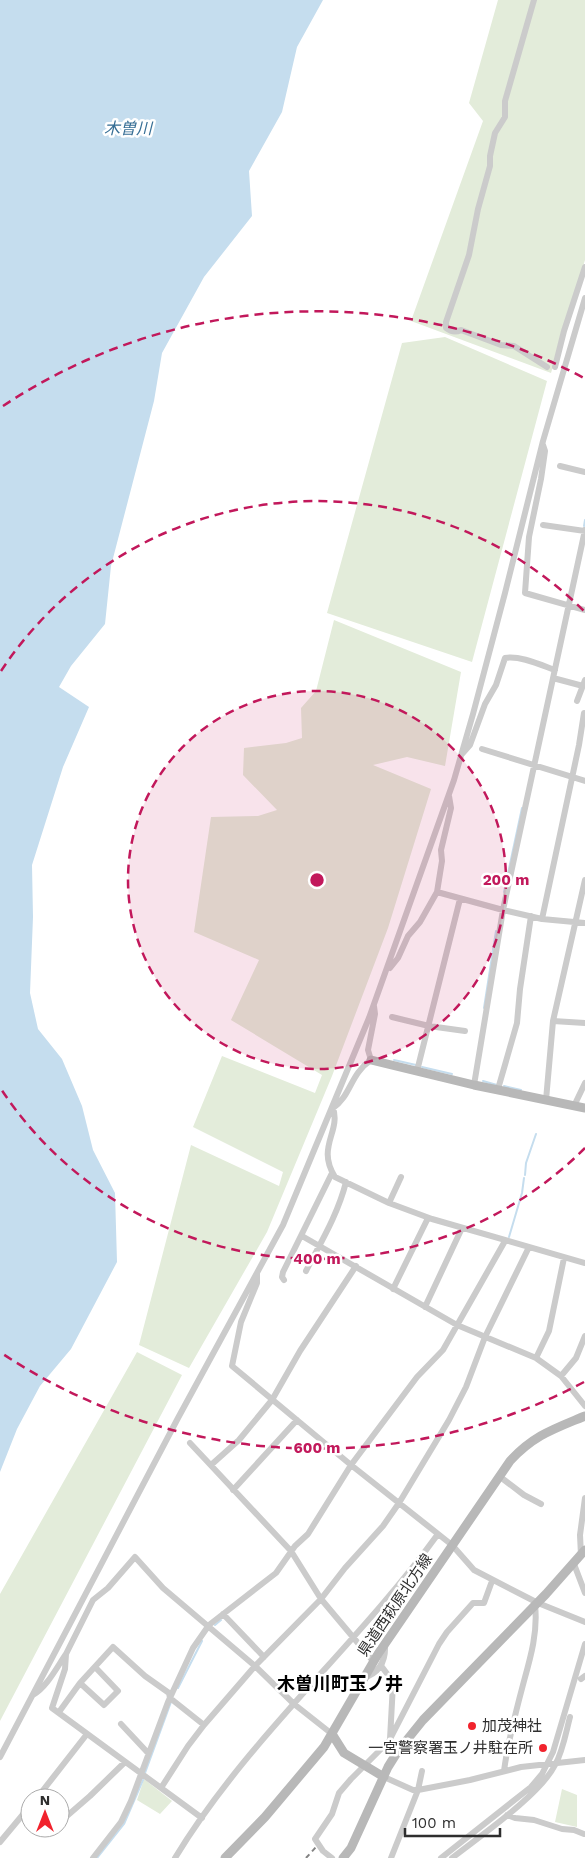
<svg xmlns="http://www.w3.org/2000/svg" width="585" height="1858" viewBox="0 0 585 1858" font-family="'Work Sans','Noto Sans JP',sans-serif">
	<rect width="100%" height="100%" fill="#fff"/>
	<path fill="#e3ecda" d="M498,0H585V260L551,373L411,321L483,121L469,103Z
		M445,337L547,381L472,662L327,613L402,343Z
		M334,620L461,672L445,766L407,757L373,765L431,789L388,928L332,1076L267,1232L189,1368L139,1345L191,1145L279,1186L283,1172L193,1127L222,1056L315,1093L322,1075L231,1020L259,960L194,932L211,817L258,816L277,810L243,775L244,748L286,743L302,738L301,708L316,691Z
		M137,1352L182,1375L0,1721V1594Z
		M144,1779L172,1801L160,1814L137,1800Z
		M562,1789L577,1795V1827L555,1822Z"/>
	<path fill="#c5ddee" d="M0,0H323L297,47L282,112L249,171L252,216L204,277L162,353L154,401L111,566L105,624L71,666L59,687L89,707L63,767L32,865L33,917L30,993L38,1029L62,1059L82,1106L93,1150L115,1193L117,1262L71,1349L40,1386L17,1429L0,1472Z"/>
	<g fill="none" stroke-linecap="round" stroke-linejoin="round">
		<path stroke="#c5ddee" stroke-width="2" d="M584,526L585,520
			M504,892L522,808
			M484,1008L496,931
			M394,1060L416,1065
			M422,1067L452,1074
			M483,1081L497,1085
			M504,1086L521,1090
			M525,1175L526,1163L536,1134
			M509,1237L522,1193L524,1178
			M215,1625L221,1620
			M178,1688L202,1641
			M145,1773L171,1702
			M97,1858L124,1824L143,1780"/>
		<path stroke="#cbcbcb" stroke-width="6" d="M534,0L505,101V117L495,133L490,156V166L478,209L469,255L446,322V328C451,332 455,333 461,330L501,345L514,346L547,367
			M555,367L564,331L585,267
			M543,445L545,451L541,479L529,537L525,593L585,610
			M560,466L585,472
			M543,525L585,531
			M553,678L583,686L585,685
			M577,701L585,680
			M482,749L585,781
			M462,754L470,745L485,704L496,685L505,658C519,655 541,665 555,670
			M437,892L503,910L542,919L585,923
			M542,919L579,745L584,713
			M390,968L398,958L408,936L420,922L437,892L442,861L441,850L451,808L449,796
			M374,1006L375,1014L368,1050L371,1060C350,1074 351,1096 333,1108C341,1132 316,1147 335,1177L389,1203L432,1219L585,1263
			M392,1017L429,1026L465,1031
			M553,1021L585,1023
			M417,1071L460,899
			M474,1085L503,910L585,530
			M498,1089L517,1023L520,989L531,916
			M546,1100L553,1021L585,880
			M574,1106L585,1083
			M389,1203L401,1177
			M302,1236L457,1325L536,1358L561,1376L585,1406
			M306,1271C321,1242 338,1214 346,1182
			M257,1274V1283L241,1322L232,1366L351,1465L452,1545L474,1570L538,1603L585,1622
			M284,1280L282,1277L283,1272L332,1173
			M393,1289L428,1218
			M425,1307L462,1228
			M536,1358L549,1331L564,1258
			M561,1376L576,1358L585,1336
			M190,1443L291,1551L321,1599L373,1661
			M211,1465L239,1440L272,1400L300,1351L356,1266
			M499,1476L524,1495L541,1504
			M233,1490L297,1420
			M581,1555L580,1535L585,1498
			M574,1564L585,1593
			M223,1614L264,1657
			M66,1654L93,1600L108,1588L135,1557L163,1588L255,1666L294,1704L332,1734
			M382,1667L391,1679L393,1684L390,1739
			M363,1678C380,1673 386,1661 385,1644
			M581,1679L585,1676
			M80,1683L104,1705L118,1691L95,1667
			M33,1695C47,1687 57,1667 66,1654L65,1669L52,1708L202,1818
			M59,1712L80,1683L113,1647L145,1676L169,1693L170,1698L204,1725
			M121,1724L148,1753
			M0,1757L178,1418L283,1225L369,1018L454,780L473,714L505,593L543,441L585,298
			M504,1771C508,1740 516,1711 524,1681C531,1656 538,1631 535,1605
			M384,1777L413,1790H418L470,1780L521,1767L585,1760
			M161,1788L188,1746L204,1725L255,1666L321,1599L345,1568L383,1526L399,1503L449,1420L466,1387L485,1337L529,1247
			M37,1798L87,1734
			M507,1815L515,1818L534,1820L562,1829L574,1830L584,1834
			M60,1822L90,1796L124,1763
			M0,1842L30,1806
			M93,1858L121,1822L131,1801L168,1702L193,1648L209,1625L276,1573L295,1546L308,1534L351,1465L417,1377L443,1350L505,1241
			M175,1858C247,1739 356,1647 438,1534
			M332,1858L323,1851L315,1839L332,1814L339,1793L351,1779L389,1741L439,1644L447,1632L473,1603H484L492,1581
			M391,1858L418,1790L422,1771
			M441,1858L531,1787L542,1774L553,1752L585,1644
			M452,1858C480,1836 540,1795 555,1765C563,1751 566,1732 570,1717"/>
		<path stroke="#b8b8b8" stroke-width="9" d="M371,1060L474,1085L585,1108
			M332,1734L344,1753L384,1777
			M225,1858L265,1817L324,1747L378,1654L510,1461C534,1435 554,1429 585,1416
			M343,1858L351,1848L388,1767L398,1751L423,1720L546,1594L585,1550"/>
		<path stroke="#838383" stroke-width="2" stroke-dasharray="5 4" stroke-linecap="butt" d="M306,1858L316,1847"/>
	</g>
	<circle cx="317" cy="880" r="189" fill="#c2185b" fill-opacity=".12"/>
	<g fill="none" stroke="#c2185b" stroke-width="2.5" stroke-dasharray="9 6">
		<circle cx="317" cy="880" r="189"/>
		<path d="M585 1148A379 379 0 0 1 1 1089M1 671A379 379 0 0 1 585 612"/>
		<path d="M584 1382A568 568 0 0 1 3 1354M3 406A568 568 0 0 1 584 378"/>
	</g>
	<g fill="#f1232d" stroke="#fff" stroke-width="2">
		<circle cx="472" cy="1726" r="5"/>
		<circle cx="543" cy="1748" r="5"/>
	</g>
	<g text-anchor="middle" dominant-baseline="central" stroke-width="5" stroke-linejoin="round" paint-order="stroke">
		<g font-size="15" fill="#2e2e2e" stroke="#fff">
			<text transform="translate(395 1605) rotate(-56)">県道西萩原北方線</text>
		</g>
		<g font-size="15" fill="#2e2e2e" stroke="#fff" text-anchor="start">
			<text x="482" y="1726">加茂神社</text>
			<text x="533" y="1748" text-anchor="end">一宮警察署玉ノ井駐在所</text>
		</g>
		<g font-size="16" font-style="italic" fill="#366e95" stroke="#fff">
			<text x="128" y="128">木曽川</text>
		</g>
		<g font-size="18" font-weight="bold" fill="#000" stroke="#fff">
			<text x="340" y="1683">木曽川町玉ノ井</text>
		</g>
	</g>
	<circle cx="317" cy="880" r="8" fill="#c2185b" stroke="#fff" stroke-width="2.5"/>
	<g font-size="15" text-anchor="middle" font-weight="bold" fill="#c2185b" stroke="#fff" stroke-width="5" stroke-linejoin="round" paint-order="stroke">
		<text x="506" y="885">200 m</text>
		<text x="317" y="1264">400 m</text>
		<text x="317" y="1453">600 m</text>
	</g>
	<g transform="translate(45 1813)"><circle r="24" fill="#ffffff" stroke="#ababab"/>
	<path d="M0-4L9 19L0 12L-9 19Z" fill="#f1232d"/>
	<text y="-8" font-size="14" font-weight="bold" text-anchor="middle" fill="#2e2e2e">N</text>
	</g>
	<path d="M405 1828v8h95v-8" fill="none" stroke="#2e2e2e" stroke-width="2.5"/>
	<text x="412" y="1828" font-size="15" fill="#2e2e2e" stroke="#ffffff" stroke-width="4" paint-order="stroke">100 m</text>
</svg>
